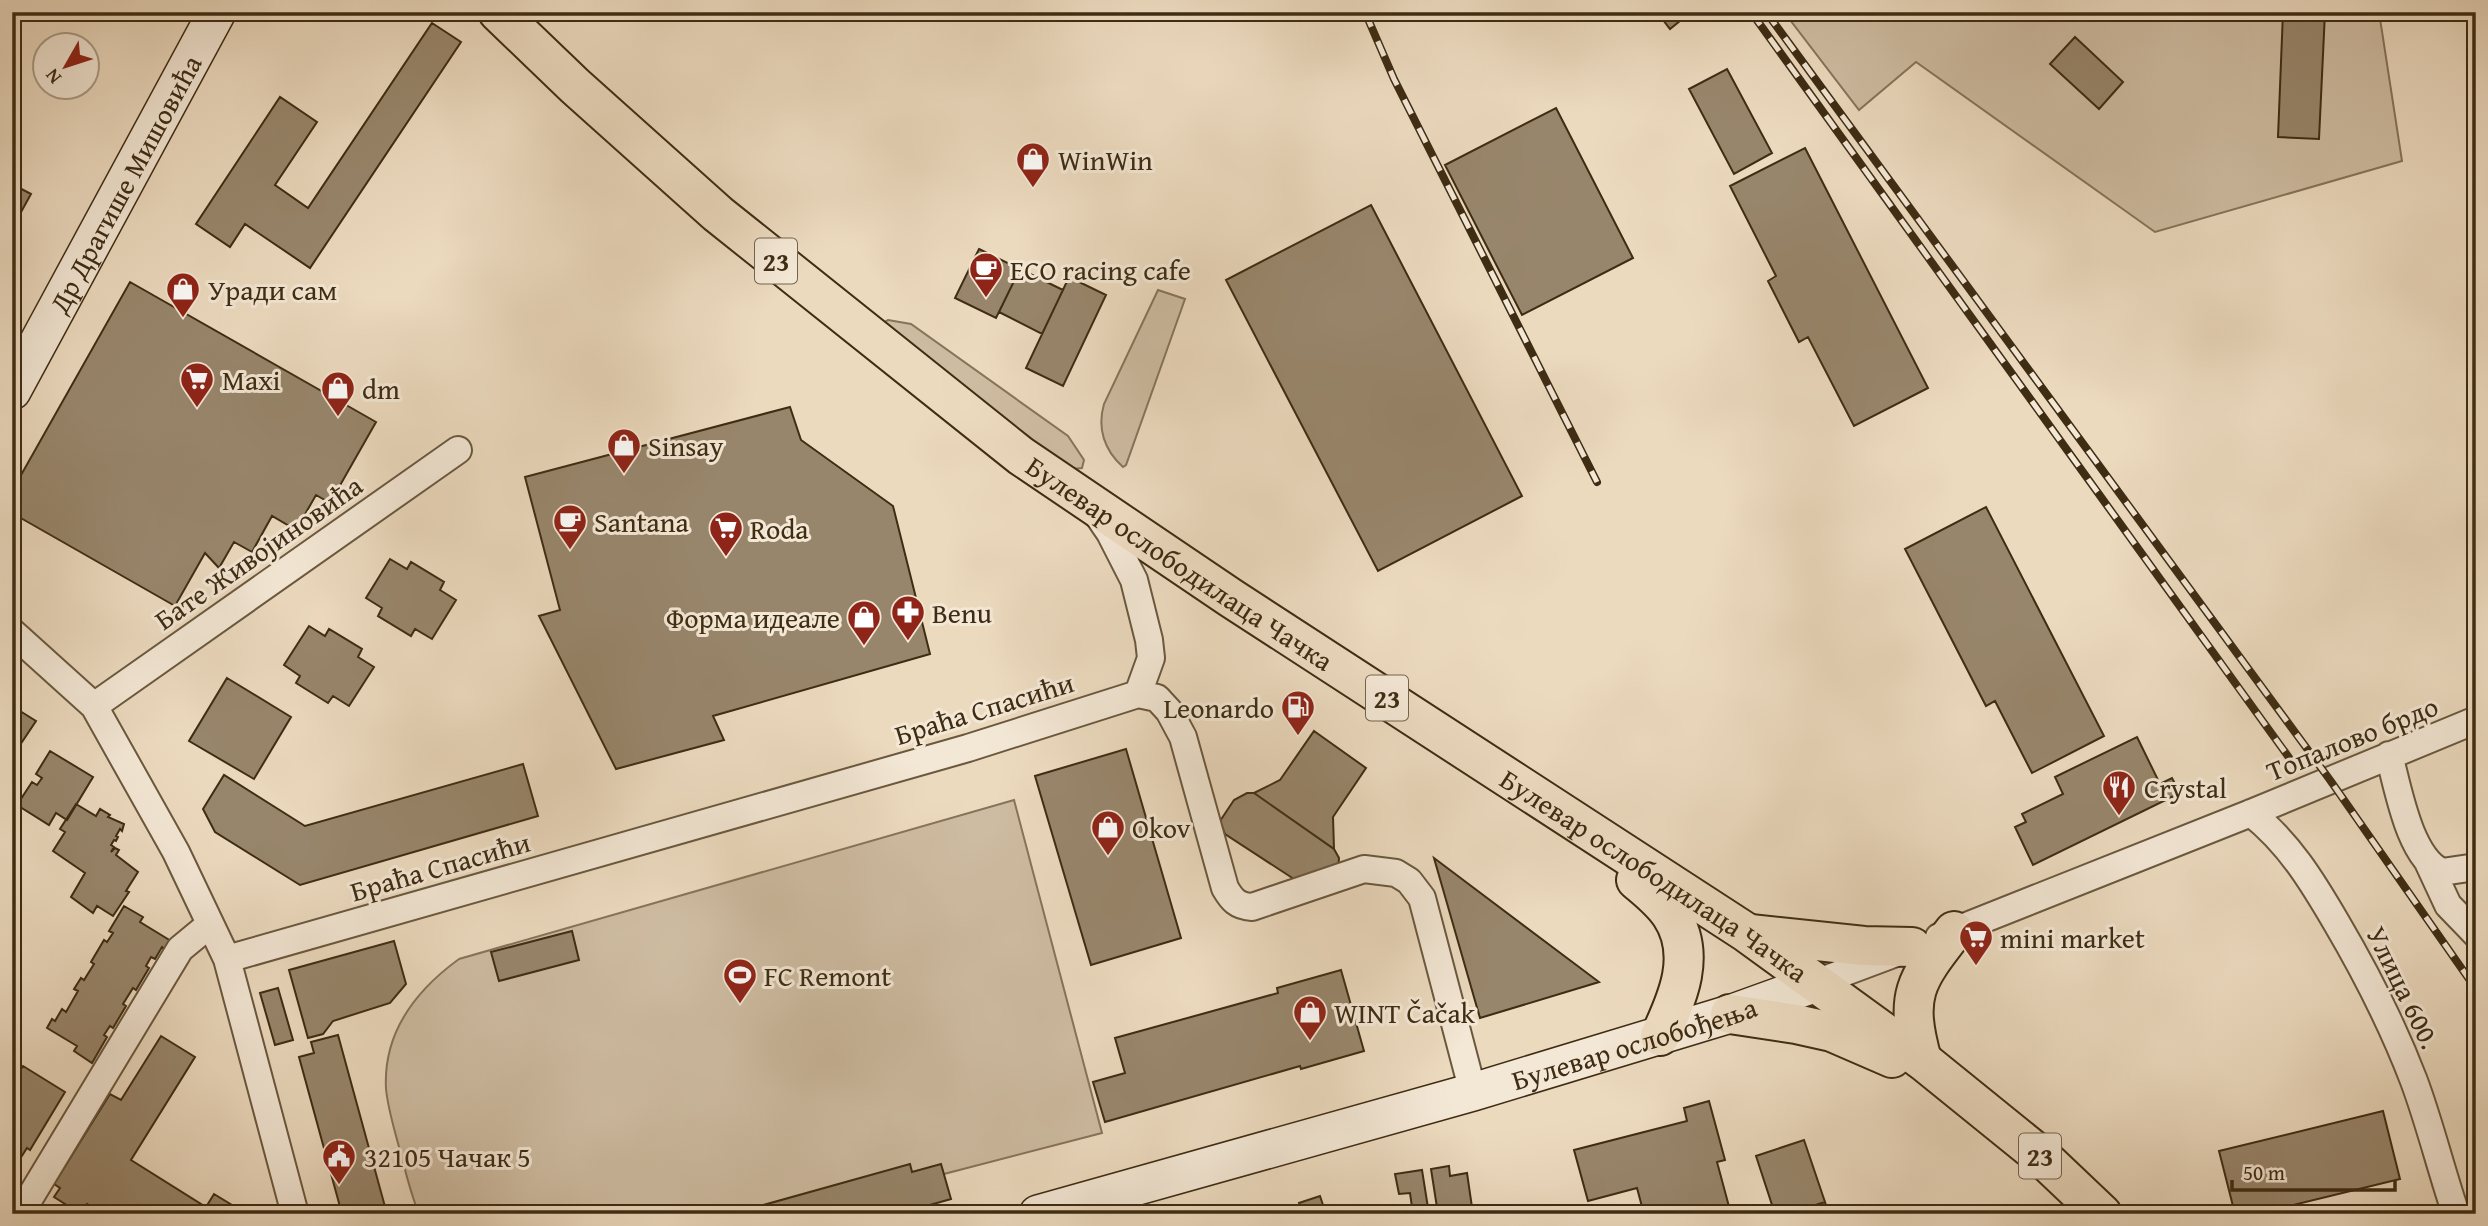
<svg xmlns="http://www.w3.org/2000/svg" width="2488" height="1226" viewBox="0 0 2488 1226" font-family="'Gentium Book Plus',serif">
	<rect width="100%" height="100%" fill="#ecdabf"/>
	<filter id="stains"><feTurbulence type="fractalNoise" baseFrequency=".00286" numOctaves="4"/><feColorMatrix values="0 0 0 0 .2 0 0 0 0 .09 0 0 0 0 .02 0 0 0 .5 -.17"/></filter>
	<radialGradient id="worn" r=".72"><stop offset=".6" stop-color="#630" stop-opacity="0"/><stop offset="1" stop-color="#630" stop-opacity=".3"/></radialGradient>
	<path fill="#cebca2" stroke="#86745a" stroke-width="2" d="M1784,12H2379L2402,161L2155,232L1916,62L1859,110Z
		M1158,290L1185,299L1126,465L1123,467C1104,450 1097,428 1104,404Z
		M888,320L911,324L1068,436L1084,460L1082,468L1073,469L1066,465L886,332L883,323Z
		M1014,800L1102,1133L944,1174L890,1214H419C410,1192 405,1169 399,1147C394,1128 388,1109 386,1089C383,1033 415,991 459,959Z"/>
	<path fill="#98866c" stroke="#3e2c13" stroke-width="2" d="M1657,12H1691L1670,29Z
		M2283,12H2325L2319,139L2278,137Z
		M432,23L461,42L310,268L245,224L230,247L196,224L280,97L317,122L275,185L308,208Z
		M2075,37L2123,82L2099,109L2050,64Z
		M1727,69L1772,153L1734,174L1689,89Z
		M1556,108L1633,258L1522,315L1445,165Z
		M1805,148L1928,388L1854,426L1808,337L1799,342L1768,281L1776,276L1730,186Z
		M12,184L31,194L15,223L12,221Z
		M1371,205L1522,496L1378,571L1226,280Z
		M979,249L1020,269L996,318L955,298Z
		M1020,269L1063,290L1042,334L999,312Z
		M1069,277L1106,295L1063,386L1026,368Z
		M130,282L376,422L330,503L316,495L296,530L272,516L252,552L234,542L219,568L205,553L175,606L12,513V491Z
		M790,407L801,440L893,506L930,654L713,716L724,740L616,769L539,616L560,610L525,477Z
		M1986,507L2104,736L2032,773L1995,701L1986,706L1905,549Z
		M390,559L407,569L411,562L444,582L440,590L456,600L432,639L415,629L411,636L378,616L382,608L366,598Z
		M309,626L325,636L329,629L362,649L358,657L374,667L349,706L333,696L328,703L296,683L300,676L284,665Z
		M227,678L291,717L254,779L189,741Z
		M12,706L36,721L12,757Z
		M1314,731L1366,768L1333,817L1334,849L1254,793L1280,780Z
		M2137,737L2160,784L2172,778L2180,793L2033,865L2015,827L2026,822L2022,814L2063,794L2055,777Z
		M1126,749L1181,938L1091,965L1035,776Z
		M50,751L93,777L67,820L56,813L49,825L17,805L32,782L37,785L42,778L36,774Z
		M523,764L538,816L300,885L215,832L203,809L224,775L305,826Z
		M1247,793H1254L1334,849L1339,858L1338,870L1300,883L1225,834L1220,821L1234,800Z
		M76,804L96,816L100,809L110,815L108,817L124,824L122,831L120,829L116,836L118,837L116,841L114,840L111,845L114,847L111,852L115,848L119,850L116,855L138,872L126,891L129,892L113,916L97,906L93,913L71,897L85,873L53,851L65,832L60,829Z
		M1434,858L1599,982L1480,1018Z
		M124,906L143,917L140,922L171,941L165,950L162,947L155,959L151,957L146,966L149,968L136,990L133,988L123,1004L126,1006L113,1028L110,1026L104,1035L107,1037L92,1063L74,1051L77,1046L47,1028L52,1019L55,1021L62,1009L66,1012L78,991L74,989L81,978L84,980L94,964L91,962L104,940L107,942L113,933L109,931Z
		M572,931L579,960L499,981L491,952Z
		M394,941L406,984L390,1003L333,1021L323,1034L308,1038L289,970Z
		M1341,970L1364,1051L1301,1069L1300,1066L1105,1122L1093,1082L1125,1073L1115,1038L1278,993L1277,988Z
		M278,988L293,1040L275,1045L260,993Z
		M338,1035L387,1214H342L299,1057L314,1053L311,1042Z
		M161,1036L195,1057L131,1160L206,1207L214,1194L237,1208L233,1214H102L87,1204L81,1214L54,1197L60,1188L54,1184L110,1094L121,1100Z
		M23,1066L65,1092L30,1150L27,1148L18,1162L12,1159V1083Z
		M1709,1101L1725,1160L1717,1162L1731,1214H1644L1637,1188L1588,1201L1574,1150L1687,1121L1684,1108Z
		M2383,1111L2400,1179L2256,1214H2235L2219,1151Z
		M1804,1140L1825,1202L1787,1214H1775L1756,1156Z
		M910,1164L912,1172L941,1164L951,1199L898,1214H731Z
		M1449,1166L1450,1176L1467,1173L1473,1214H1438L1431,1169Z
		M1422,1170L1429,1214H1413L1410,1193L1399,1194L1395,1174Z
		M1320,1196L1326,1214H1302L1299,1203Z
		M1825,1202L1829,1214H1787Z"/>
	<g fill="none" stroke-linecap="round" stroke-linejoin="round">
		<g stroke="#6a583e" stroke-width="30">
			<path id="street" d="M1097,514L1110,533L1134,580L1149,640L1151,658L1138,694
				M12,632L94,706L176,852L227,959L295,1214
				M94,706L458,450
				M2389,755C2398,787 2409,857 2442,872L2476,867
				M2251,813C2289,843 2312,881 2336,922C2366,973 2393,1026 2414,1081C2430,1124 2441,1170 2456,1214
				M2428,862L2448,905L2476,934
				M1939,937L2251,813L2476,720
				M227,959L968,748L1138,694L1157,698L1169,711L1183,737L1225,888C1232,900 1237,906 1252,907L1364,869L1396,873L1409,881L1422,898L1473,1092
				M1816,983L1896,953
				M20,1214L180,949L209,925"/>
		</g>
		<g stroke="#3e2c13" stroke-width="40">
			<g id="secondary">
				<path id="s1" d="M12,391L217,12"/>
				<path id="s2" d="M1038,1214L1473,1092L1730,1014L1816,983"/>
			</g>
		</g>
		<g stroke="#3e2c13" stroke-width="42">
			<g id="primary">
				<path id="s3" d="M498,12L575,86L718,214L1021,456L1231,598L1747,933L1922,1060L2043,1158L2102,1214"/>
				<path d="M1636,880C1649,891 1662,901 1671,915C1697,954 1678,998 1660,1036"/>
				<path d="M1750,934L1864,946L1912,947"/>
				<path d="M1730,1014L1796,1024L1832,1032L1892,1058"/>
				<path d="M1922,1060C1904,995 1915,981 1954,931"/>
			</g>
		</g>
		<use href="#street" stroke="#f3e7d5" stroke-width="26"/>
		<use href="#secondary" stroke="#f3e7d5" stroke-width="37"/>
		<use href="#primary" stroke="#ecdabf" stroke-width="38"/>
		<g stroke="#3e2c13" stroke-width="8">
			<path id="rail" d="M1365,12L1394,79L1597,482
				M1751,12L2290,759
				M1766,12L2330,780L2476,989"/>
		</g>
		<use href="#rail" stroke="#f3e7d5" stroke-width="5" stroke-dasharray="16" stroke-linecap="butt"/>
	</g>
	<defs>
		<g id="shop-pin" transform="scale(1.75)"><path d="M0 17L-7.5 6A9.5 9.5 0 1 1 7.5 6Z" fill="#8f2418" stroke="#f3e7d5"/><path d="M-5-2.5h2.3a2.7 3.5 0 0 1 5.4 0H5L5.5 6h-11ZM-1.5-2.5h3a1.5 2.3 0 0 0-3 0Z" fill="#fff"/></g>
		<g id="cafe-pin" transform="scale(1.75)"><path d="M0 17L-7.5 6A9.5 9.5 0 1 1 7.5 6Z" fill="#8f2418" stroke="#f3e7d5"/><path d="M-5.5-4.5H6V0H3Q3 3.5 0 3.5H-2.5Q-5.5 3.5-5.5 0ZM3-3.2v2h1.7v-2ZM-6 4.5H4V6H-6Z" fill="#fff"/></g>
		<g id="supermarket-pin" transform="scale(1.75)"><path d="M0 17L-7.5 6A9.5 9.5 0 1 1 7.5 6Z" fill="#8f2418" stroke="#f3e7d5"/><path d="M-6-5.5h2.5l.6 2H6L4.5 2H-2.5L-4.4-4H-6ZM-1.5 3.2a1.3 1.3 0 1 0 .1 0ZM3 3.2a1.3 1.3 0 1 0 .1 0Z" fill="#fff"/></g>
		<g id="pharmacy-pin" transform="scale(1.75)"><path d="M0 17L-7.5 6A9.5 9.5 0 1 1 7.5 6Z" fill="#8f2418" stroke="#f3e7d5"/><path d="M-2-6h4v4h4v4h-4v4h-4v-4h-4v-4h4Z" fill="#fff"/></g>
		<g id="fuel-pin" transform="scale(1.75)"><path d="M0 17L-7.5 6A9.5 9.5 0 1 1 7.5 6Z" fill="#8f2418" stroke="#f3e7d5"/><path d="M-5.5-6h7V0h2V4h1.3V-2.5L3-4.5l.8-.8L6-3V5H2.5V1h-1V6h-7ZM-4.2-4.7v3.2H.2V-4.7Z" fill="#fff"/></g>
		<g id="restaurant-pin" transform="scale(1.75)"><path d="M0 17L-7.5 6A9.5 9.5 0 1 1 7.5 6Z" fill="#8f2418" stroke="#f3e7d5"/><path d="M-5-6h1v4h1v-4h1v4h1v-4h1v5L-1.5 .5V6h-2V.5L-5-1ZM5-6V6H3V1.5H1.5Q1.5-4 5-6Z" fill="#fff"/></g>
		<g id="stadium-pin" transform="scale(1.75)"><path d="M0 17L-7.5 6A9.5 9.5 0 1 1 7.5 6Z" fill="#8f2418" stroke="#f3e7d5"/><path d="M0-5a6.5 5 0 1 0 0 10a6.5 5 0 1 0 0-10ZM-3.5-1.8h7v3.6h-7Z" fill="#fff"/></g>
		<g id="civic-pin" transform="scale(1.75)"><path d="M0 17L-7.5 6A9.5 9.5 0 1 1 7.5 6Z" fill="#8f2418" stroke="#f3e7d5"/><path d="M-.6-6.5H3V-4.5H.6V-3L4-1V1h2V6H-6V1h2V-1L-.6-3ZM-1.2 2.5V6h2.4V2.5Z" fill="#fff"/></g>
	</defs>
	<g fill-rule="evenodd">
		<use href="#shop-pin" x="1033" y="159"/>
		<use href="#cafe-pin" x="986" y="269"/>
		<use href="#shop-pin" x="183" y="289"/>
		<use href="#supermarket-pin" x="197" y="379"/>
		<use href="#shop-pin" x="338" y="388"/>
		<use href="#shop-pin" x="624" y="445"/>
		<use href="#cafe-pin" x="570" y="521"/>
		<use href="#supermarket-pin" x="726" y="528"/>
		<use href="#pharmacy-pin" x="908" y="612"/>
		<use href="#shop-pin" x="864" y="617"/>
		<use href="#fuel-pin" x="1298" y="707"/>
		<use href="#restaurant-pin" x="2119" y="787"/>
		<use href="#shop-pin" x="1108" y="827"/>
		<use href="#supermarket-pin" x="1976" y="937"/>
		<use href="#stadium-pin" x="740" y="975"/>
		<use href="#shop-pin" x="1310" y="1012"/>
		<use href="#civic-pin" x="339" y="1156"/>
	</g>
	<g text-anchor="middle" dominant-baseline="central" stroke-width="6" stroke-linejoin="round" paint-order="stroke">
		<g fill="#f3e7d5" stroke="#74644d" stroke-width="2">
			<rect x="755" y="238.5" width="42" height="45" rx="5"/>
			<rect x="1366" y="675.5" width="42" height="45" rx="5"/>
			<rect x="2019" y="1133.5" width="42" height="45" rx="5"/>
		</g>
		<g font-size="26" font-weight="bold" fill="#3e2c13">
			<text x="776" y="261">23</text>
			<text x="1387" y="698">23</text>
			<text x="2040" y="1156">23</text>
		</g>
		<g font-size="28" fill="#3e2c13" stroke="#f3e7d5" text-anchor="start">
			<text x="1058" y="159">WinWin</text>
			<text x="1010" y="269">ECO racing cafe</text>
			<text x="208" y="289">Уради сам</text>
			<text x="222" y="379">Maxi</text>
			<text x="362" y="388">dm</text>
			<text x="648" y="445">Sinsay</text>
			<text x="594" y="521">Santana</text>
			<text x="750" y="528">Roda</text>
			<text x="932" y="612">Benu</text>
			<text x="840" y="617" text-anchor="end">Форма идеале</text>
			<text x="1274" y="707" text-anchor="end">Leonardo</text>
			<text x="2144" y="787">Crystal</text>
			<text x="1132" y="827">Okov</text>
			<text x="2000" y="937">mini market</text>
			<text x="764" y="975">FC Remont</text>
			<text x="1334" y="1012">WINT Čačak</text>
			<text x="364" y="1156">32105 Чачак 5</text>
		</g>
		<g font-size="28" fill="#3e2c13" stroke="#f3e7d5">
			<text stroke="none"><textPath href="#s1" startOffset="236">Др Драгише Мишовића</textPath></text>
			<text transform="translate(258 552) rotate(-35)">Бате Живојиновића</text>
			<text stroke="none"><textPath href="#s3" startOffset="878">Булевар ослободилаца Чачка</textPath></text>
			<text transform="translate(984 708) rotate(-17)">Браћа Спасићи</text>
			<text transform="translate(2352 738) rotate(-22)">Топалово брдо</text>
			<text transform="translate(440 866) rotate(-16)">Браћа Спасићи</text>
			<text stroke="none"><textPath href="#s3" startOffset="1446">Булевар ослободилаца Чачка</textPath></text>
			<text transform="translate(2404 987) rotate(64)">Улица 600.</text>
			<text stroke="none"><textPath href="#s2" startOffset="620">Булевар ослобођења</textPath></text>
		</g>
	</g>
	<rect width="2488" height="1226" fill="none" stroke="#ecdabf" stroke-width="42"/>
	<rect x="14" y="14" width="2460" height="1198" fill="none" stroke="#3e2c13" stroke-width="3.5"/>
	<rect x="21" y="21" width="2446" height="1184" fill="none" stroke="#3e2c13" stroke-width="2"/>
	<g transform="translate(66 66) rotate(231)"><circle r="33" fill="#f3e7d5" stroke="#ab9c87" stroke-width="2"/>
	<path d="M0-5L12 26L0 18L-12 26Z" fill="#8f2418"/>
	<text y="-10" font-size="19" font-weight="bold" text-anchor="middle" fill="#3e2c13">N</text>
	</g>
	<path d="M2232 1180v10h163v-10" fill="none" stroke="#3e2c13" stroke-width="3.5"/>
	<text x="2243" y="1180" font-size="21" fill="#3e2c13" stroke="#f3e7d5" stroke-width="5" paint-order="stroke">50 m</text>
	<rect width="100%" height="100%" filter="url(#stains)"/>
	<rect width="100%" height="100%" fill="url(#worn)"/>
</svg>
